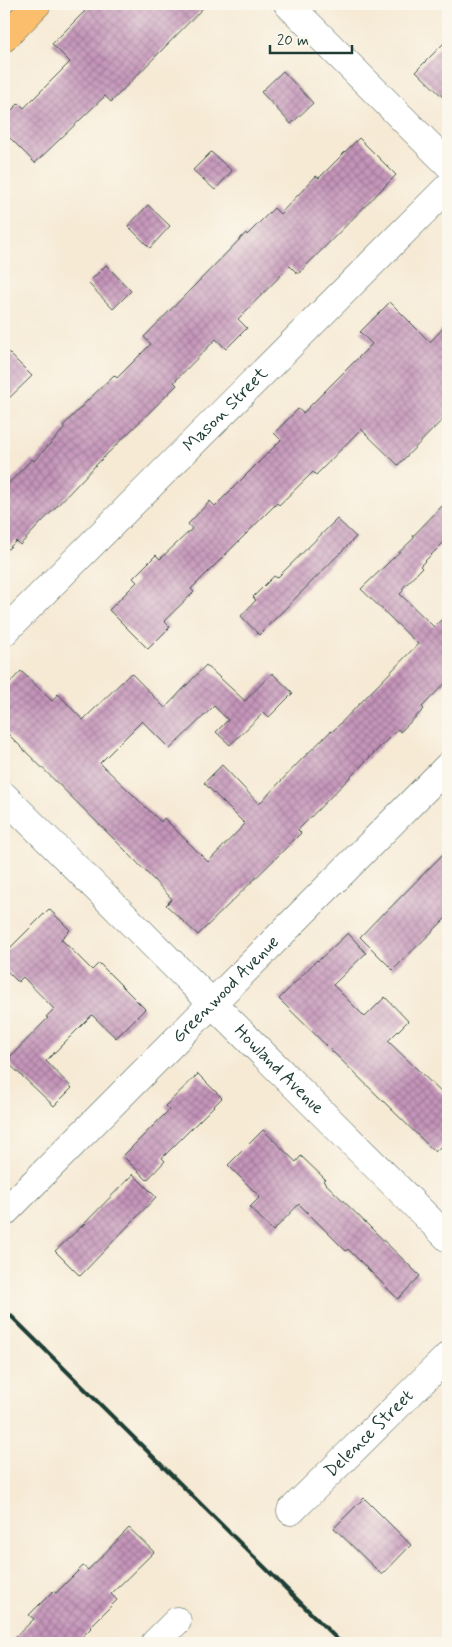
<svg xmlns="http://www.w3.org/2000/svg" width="452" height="1647" viewBox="0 0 452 1647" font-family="Mynerve,sans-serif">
	<defs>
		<pattern id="building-cross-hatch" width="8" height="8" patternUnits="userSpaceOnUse" patternTransform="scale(1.25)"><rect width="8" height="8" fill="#c594ba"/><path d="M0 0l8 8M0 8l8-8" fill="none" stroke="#9f7a98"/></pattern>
	</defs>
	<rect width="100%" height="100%" fill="#fbf7ec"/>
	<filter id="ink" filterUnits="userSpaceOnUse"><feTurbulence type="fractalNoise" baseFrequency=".02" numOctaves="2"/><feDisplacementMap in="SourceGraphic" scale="10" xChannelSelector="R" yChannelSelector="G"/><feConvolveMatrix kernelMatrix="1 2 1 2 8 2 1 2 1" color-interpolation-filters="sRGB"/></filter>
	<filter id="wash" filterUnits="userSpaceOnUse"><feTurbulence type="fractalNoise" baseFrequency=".0096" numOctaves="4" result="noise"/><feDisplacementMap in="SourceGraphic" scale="20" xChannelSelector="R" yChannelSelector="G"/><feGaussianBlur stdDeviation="1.12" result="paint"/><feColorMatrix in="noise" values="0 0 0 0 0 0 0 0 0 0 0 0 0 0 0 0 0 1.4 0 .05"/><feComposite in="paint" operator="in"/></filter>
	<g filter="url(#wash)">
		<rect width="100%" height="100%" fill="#f6ead5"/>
		<g id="blocks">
			<path fill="url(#building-cross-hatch)" d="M92,4H207L111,102L105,96L35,163L4,132V118L19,103L24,108L70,62L52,44Z
				M448,39V102L416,71Z
				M283,71L313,103L291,124L261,92Z
				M359,138L396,175L298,274L290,266L238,319L247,328L226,349L216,339L174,382L177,385L95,466L20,545L16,541L4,553V488L32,459L34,461L65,428L63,426L84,404L114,375L117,378L151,344L144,337L246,233L247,235L274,208L280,214L316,176L319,178Z
				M211,152L232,171L215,190L193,170Z
				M148,205L170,226L150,248L128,226Z
				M106,265L131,291L113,309L88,283Z
				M390,302L430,342L448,323V414L398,465L361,429L316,475L313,472L279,505L277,503L191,589L194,592L164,621L170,627L148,649L109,610L137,582L133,578L156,555L160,559L192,529L188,524L210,501L215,506L281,440L274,433L298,409L303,413L372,344L360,332Z
				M4,348L32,376L4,403Z
				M448,500V538L420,566L422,568L402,589L404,590L400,594L434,627L448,613V680L422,707L424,709L400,732L398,729L364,763L298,830L301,833L198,935L166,905L172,899L128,853L4,730V689L21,671L52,701L58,694L83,720L131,673L165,708L206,665L245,701L272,673L293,693L269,717L264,712L230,745L216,732L228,720L214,706L170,749L142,721L100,763L161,822L164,818L208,862L245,824L204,783L222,765L259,804L303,758L331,731L332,732L418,644L361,589L414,538L413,536Z
				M337,519L356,537L259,635L241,616L256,600L253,597L274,576L277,578Z
				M448,849V916L393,970L360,937L383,913L384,914Z
				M49,909L70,930L61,939L92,970L99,963L145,1009L116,1038L92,1015L46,1061L72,1088L54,1106L6,1061L48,1018L46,1017L54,1009L23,977L18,982L4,968V954Z
				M348,933L366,953L333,985L365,1017L385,997L408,1021L388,1041L448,1099V1139L435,1152L279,999L317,960L318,961Z
				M198,1074L222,1098L162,1158L165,1161L147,1180L123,1156L169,1110L165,1106Z
				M263,1130L296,1162L301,1156L325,1179L323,1181L420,1276L398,1299L348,1249L346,1251L299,1204L273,1231L250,1207L260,1197L228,1165Z
				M133,1174L156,1197L80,1276L55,1251L83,1225Z
				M364,1498L411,1545L382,1575L334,1528Z
				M129,1528L154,1552L111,1594L117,1600L90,1627L91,1628L76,1643H9L34,1619L29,1615L53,1591L56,1593L83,1566L88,1570Z"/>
		</g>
	</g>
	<g filter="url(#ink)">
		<use href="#blocks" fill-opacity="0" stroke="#3f574c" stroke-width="1"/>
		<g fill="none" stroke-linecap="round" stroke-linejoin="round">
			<g stroke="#3f574c" stroke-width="29">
				<g id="minor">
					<path d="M288,4L448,164"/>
					<path id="s1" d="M4,632L448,187"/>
					<path id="s2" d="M4,796L448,1238"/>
					<path id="s3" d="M4,1213L448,766"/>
					<path id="s4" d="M291,1511L448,1356"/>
					<path d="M155,1643L177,1621"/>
				</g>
			</g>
			<g stroke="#3f574c" stroke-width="29">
				<path id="major" d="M4,38L37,4"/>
			</g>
			<use href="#minor" stroke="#fff" stroke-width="28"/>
			<use href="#major" stroke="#fabe6d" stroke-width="28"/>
			<path stroke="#1f3d34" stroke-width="4" d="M4,1309L341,1643"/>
		</g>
	</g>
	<g text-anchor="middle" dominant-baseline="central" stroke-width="4" stroke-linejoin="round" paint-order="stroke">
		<g font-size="18" fill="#1f3d34" stroke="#fbf7ec">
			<text stroke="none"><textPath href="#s1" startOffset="314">Mason Street</textPath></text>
			<text stroke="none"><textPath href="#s3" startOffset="315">Greenwood Avenue</textPath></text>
			<text stroke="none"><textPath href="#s2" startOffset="388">Howland Avenue</textPath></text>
			<text stroke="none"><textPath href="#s4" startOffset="110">Delence Street</textPath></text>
		</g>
	</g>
	<rect width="452" height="1647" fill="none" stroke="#fbf7ec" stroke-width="20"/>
	<path d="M270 45v8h82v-8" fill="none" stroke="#1f3d34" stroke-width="2.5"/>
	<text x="277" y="45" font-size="15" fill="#1f3d34" stroke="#fbf7ec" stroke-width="4" paint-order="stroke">20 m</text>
</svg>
